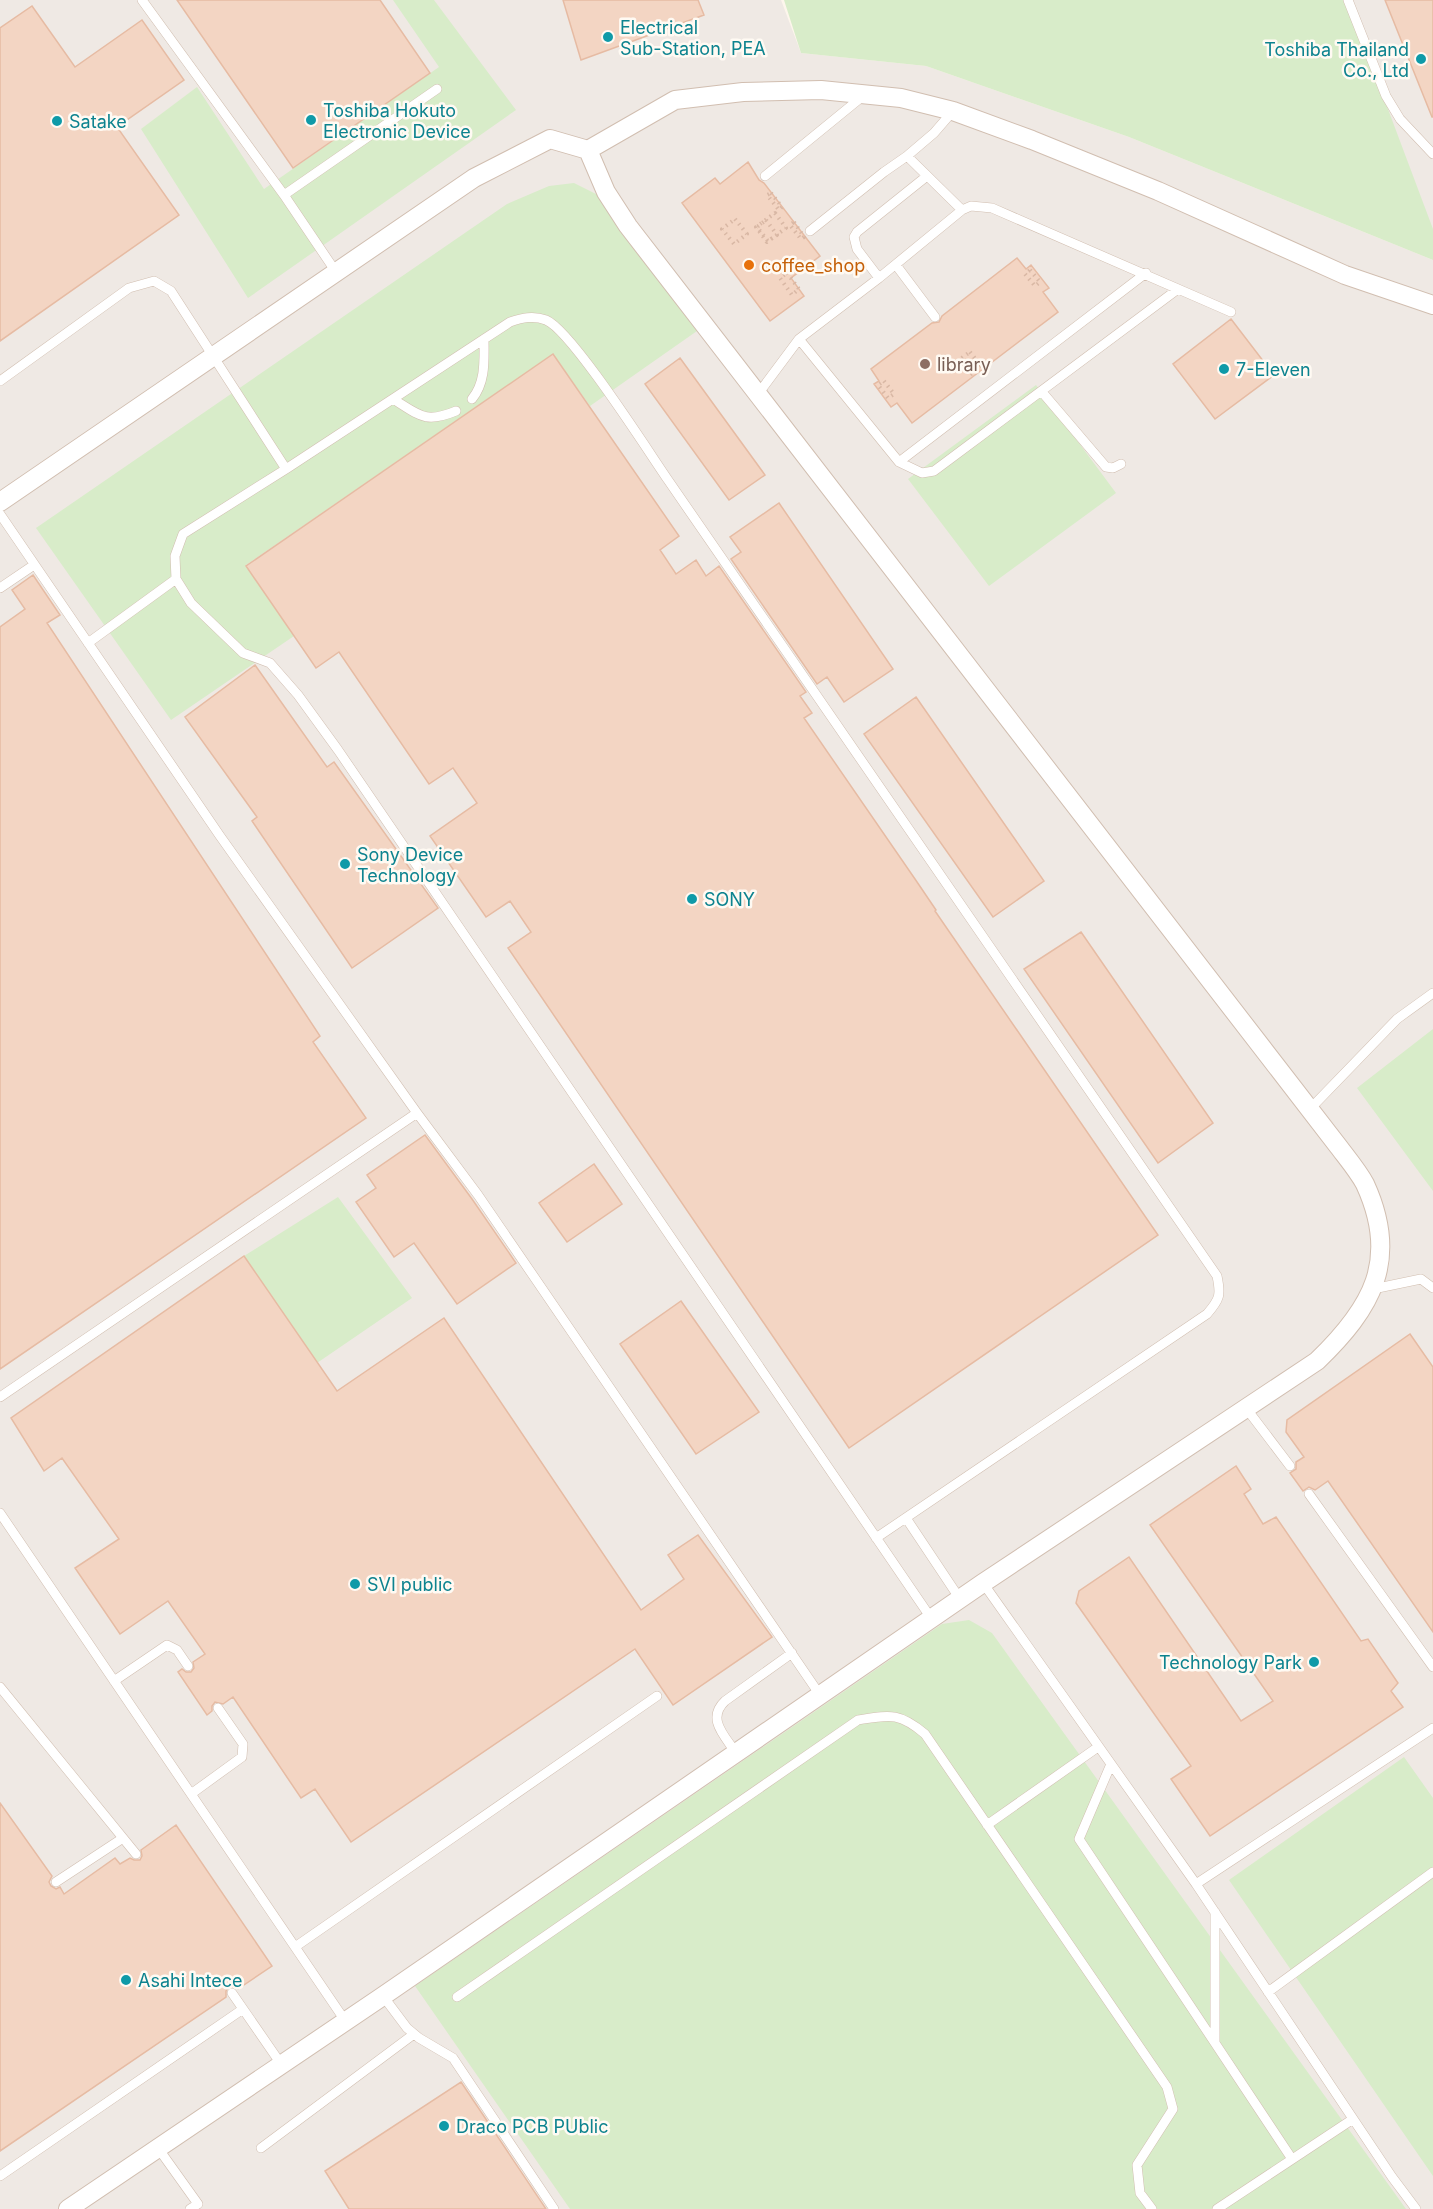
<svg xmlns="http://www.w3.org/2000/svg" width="1433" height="2209" viewBox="0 0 1433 2209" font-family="Inter,sans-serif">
	<rect width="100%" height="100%" fill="#fdf6ec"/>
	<path fill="#efe9e4" d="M0,0H781L801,53L926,66L1129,137L1433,260V2209H0Z
		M1339,0H1433V232Z"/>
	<path fill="#d8ecc9" d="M393,0H434L516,110L248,298L141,129L197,87L264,189L439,67Z
		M784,0H1347L1433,229V260L1129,137L926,66L801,53Z
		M574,183L598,195L697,331L590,406L553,354L246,565L294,636L171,720L36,528L507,204L549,186Z
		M1036,385L1116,493L989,586L908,479Z
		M1433,1029V1191L1357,1088Z
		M338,1197L412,1298L317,1363L244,1256Z
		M969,1620L992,1633L1406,2209H570L415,1986L942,1624Z
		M1404,1757L1433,1798V2176L1229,1880Z"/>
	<path fill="#f3d5c3" stroke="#e6bba3" stroke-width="1.5" d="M177,0H380L430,73L293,168Z
		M563,0H698L704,15L581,60Z
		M1385,0H1433V117H1432Z
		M32,6L75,67L142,20L184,80L117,127L179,215L0,341V28Z
		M748,162L759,180L764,183L820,256L791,278L804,296L770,321L682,203L715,178L720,184Z
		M1017,258L1026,269L1031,265L1049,288L1043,292L1058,312L912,423L897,403L891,407L874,384L879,381L871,369L932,323L939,322L942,316Z
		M1231,319L1274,375L1215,419L1173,364Z
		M553,354L679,536L660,550L676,574L696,560L706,576L719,566L806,692L800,696L812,713L804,718L915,879L936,910L935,911L1158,1235L849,1448L508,948L531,932L510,901L486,917L430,836L477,803L453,768L429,784L339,652L316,668L246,566Z
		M680,358L765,475L729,500L645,384Z
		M779,503L893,669L844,702L827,677L817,684L731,559L741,552L730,537Z
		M33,575L60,615L47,623L320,1036L313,1042L366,1118L0,1369V627L25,609L12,590Z
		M255,665L327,767L334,762L438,908L352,968L252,821L257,817L185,717Z
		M916,697L1044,881L993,917L864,734Z
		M1081,932L1213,1123L1158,1163L1024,969Z
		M425,1135L472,1199L516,1263L457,1304L414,1243L394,1257L356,1202L376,1188L367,1175Z
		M594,1164L622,1204L567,1242L539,1203Z
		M244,1256L337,1391L444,1318L641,1610L684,1579L668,1555L698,1535L772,1637L673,1705L635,1649L351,1842L315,1789L301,1798L233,1697L223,1704L215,1702L212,1706V1711L207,1715L178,1672L182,1669L186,1672H191L194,1668L193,1662L205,1654L168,1601L120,1634L75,1568L119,1539L62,1458L44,1471L11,1418Z
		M681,1301L759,1412L696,1454L620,1344Z
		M1410,1334L1433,1367V1632L1328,1481L1315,1490L1309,1487L1303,1491L1290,1473L1296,1469V1462L1304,1457L1286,1432L1287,1420Z
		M1236,1466L1251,1489L1244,1494L1263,1524L1276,1517L1361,1641L1368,1639L1398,1683L1391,1691L1403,1707L1210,1836L1171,1779L1191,1766L1076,1603L1079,1591L1129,1557L1241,1721L1273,1701L1150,1525Z
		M0,1803L52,1876L49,1882L51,1886L56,1889L60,1887L64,1894L115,1858L120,1864L130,1858L134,1860H140L142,1856L141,1850L176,1825L272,1966L238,1989L234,1987H229L226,1991V1997L0,2151Z
		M461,2082L546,2209H349L325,2171Z"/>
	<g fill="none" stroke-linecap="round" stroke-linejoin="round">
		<g stroke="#d1beb0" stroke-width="10">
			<path id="lane" d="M142,0L284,195L336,272
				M1348,0L1386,96L1400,119L1433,154
				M907,156L934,133L953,111
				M765,176L863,96
				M284,195L437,89
				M810,231L884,172L907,156L962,210
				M896,265L935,317
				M879,278L857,249L854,237L857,232L927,176
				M799,339L899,462L922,473L934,471L1178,289
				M0,381L129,288L154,281L171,291L286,469L183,534L175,556L176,579L191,603L243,653L270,663L298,695L338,750L931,1618
				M1042,392L1106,467L1113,468L1121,464
				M758,394L799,339L879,278L962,210L971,206L992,208L1231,312
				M393,399C419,415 425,424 456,411
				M472,399C486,382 484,360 484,339
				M899,462L1146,273
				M286,469L510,322C522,318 533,315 546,320C571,330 648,451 668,480L1217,1276C1221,1295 1220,1299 1207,1314L876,1538
				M0,514L220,836L417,1113L478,1195L820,1695
				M0,588L34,565
				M88,643L176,579
				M1310,1109L1397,1019L1433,993
				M1373,1289L1421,1279L1433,1288
				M0,1397L417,1113
				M1246,1408L1290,1466
				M1309,1494L1433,1667
				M0,1513L346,2022
				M906,1518L960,1599
				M983,1583L1196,1884L1392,2177L1416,2209
				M114,1681L167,1645L177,1650L188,1666
				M0,1687L136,1854
				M736,1753C725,1736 706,1719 725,1701L792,1653
				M1111,1764L1079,1839L1215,2043
				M191,1794L242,1757L243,1744L218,1708
				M987,1825L1098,1747
				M56,1882L123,1838
				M1196,1884L1433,1728
				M1215,1912V2043L1292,2159
				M295,1947L657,1696
				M1268,1992L1433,1872
				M232,1993L281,2064
				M383,1996L407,2028L419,2038L453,2058L554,2209
				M457,1997L858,1720C890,1715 899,1712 925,1734L1167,2087L1173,2109L1137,2165L1140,2193L1152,2209
				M158,2148L198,2204L190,2209
				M261,2148L414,2034
				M0,2176L243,2009
				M1217,2209L1353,2119"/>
		</g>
		<g stroke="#d1beb0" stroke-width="20">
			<path id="street" d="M0,502L474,178L550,139L588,150L675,100L743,92L821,90L901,98L953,111L1032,140L1158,191L1345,275L1433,305
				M68,2209L383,1996L983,1583L1317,1361C1372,1308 1400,1260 1365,1184C1358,1171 1347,1158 1338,1146L628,226L606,192L588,150"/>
		</g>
		<path stroke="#d9b8a5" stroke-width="4" stroke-dasharray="1.5 4.5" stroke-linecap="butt" d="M771,193L782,207L779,210L767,195Z
			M775,213L786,228L767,242L756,227Z
			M735,219L747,234L734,244L722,229Z
			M766,220L777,235L768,241L757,227Z
			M794,222L804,237L801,239L790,225Z
			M1030,270L1040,282L1035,286L1025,274Z
			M787,273L799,289L792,295L780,278Z
			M970,352L981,366L970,375L959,360Z
			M884,381L894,394L888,398L878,385Z"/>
		<use href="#lane" stroke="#fff" stroke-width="9"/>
		<use href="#street" stroke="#fff" stroke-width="18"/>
	</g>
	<g fill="#0f9aa8" stroke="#fffaf3" stroke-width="2">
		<circle cx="608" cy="37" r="6"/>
		<circle cx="1421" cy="59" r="6"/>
		<circle cx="311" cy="120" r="6"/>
		<circle cx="57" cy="121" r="6"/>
		<circle cx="1224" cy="369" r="6"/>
		<circle cx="345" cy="864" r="6"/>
		<circle cx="692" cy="899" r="6"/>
		<circle cx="355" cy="1584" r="6"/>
		<circle cx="1314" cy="1662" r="6"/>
		<circle cx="126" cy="1980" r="6"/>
		<circle cx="444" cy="2126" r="6"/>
	</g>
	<circle fill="#e8710a" stroke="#fffaf3" stroke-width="2" cx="749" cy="265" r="6"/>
	<circle fill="#8d6e63" stroke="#fffaf3" stroke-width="2" cx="925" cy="364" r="6"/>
	<g text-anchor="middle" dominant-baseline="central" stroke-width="5" stroke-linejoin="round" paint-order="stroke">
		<g font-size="18" fill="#0d838f" stroke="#fffaf3" text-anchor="start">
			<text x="620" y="27">Electrical<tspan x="620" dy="21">Sub-Station, PEA</tspan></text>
			<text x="1409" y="49" text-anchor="end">Toshiba Thailand<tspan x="1409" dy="21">Co., Ltd</tspan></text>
			<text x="323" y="110">Toshiba Hokuto<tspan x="323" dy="21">Electronic Device</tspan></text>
			<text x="69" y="121">Satake</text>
			<text x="1236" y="369">7-Eleven</text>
			<text x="357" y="854">Sony Device<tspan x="357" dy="21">Technology</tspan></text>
			<text x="704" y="899">SONY</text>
			<text x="367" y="1584">SVI public</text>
			<text x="1302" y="1662" text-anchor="end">Technology Park</text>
			<text x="138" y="1980">Asahi Intece</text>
			<text x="456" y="2126">Draco PCB PUblic</text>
		</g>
		<g font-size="18" fill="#c56008" stroke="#fffaf3" text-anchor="start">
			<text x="761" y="265">coffee_shop</text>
		</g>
		<g font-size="18" fill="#785e54" stroke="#fffaf3" text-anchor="start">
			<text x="937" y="364">library</text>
		</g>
	</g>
</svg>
